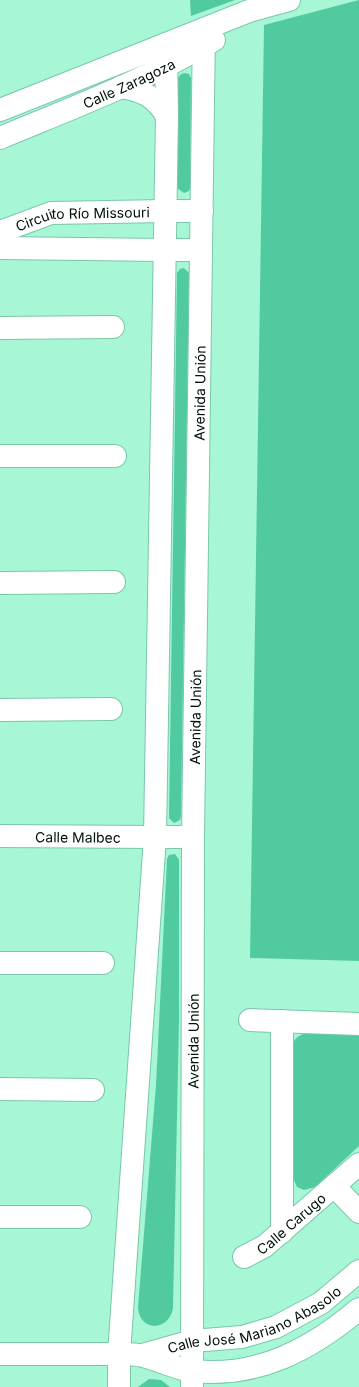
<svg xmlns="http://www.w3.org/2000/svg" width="359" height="1387" viewBox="0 0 359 1387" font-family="Inter,sans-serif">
	<rect width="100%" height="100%" fill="#a7f7d7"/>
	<path fill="#52caa0" d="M190,0H235L191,16Z
		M359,0V961L250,958L264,25Z
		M185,73L189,74L191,78L190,187L189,191L184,193L178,189V78L181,74Z
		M184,268L189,273L181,816L180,820L174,823L169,818L177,273L180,269Z
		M175,854L179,860V1020L173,1308C169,1332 139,1332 138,1307L156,1085L167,859L169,855Z
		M307,1033L359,1035V1146L315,1187L304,1190L297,1187L292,1176V1048C293,1039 298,1035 307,1033Z
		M149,1379L161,1380L170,1387H138Z"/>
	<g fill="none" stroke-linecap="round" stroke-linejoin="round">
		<g stroke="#78c8a9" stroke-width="24">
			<g id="street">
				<path id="s1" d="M0,232L51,213L166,211"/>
				<path d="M0,248L165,250"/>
				<path d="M0,328L113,327"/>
				<path d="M0,456H115"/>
				<path d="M0,583L114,582"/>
				<path d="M0,710L111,709"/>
				<path id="s2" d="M0,836L155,837"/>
				<path d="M0,963H103"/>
				<path d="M250,1020L359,1024"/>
				<path d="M0,1089L93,1090"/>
				<path d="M334,1186L359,1212"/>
				<path d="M0,1217H80"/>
				<path d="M282,1232V1021"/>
				<path id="s3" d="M244,1257L265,1246L359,1164"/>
				<path d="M0,1354H119"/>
			</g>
		</g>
		<g stroke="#78c8a9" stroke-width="24">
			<g id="secondary">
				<path d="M121,87C143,90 155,97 167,116"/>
				<path d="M0,110L249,11L289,0"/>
				<path id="s4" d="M0,138C72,108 146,80 214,40"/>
				<path d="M166,211H202"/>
				<path d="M165,250H201"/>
				<path d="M155,837H193"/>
				<path d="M119,1354C127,1354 136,1354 143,1356C160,1360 176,1369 193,1371C258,1378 312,1349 359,1309"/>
				<path id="s5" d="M142,1355L192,1341L242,1337L276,1327L321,1303L359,1271"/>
				<path d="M119,1387V1354L155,837L167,116L166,44"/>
				<path id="s6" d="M192,1387L193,837L204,29"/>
			</g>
		</g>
		<use href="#street" stroke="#fff" stroke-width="22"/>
		<use href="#secondary" stroke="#fff" stroke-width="22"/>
	</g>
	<g text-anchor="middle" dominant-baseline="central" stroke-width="3.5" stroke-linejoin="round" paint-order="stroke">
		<g font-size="14" fill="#001109" stroke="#cffde9">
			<text stroke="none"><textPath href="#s4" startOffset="140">Calle Zaragoza</textPath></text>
			<text stroke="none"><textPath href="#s1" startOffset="85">Circuito Río Missouri</textPath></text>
			<text stroke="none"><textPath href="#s6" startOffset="994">Avenida Unión</textPath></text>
			<text stroke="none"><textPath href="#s6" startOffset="670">Avenida Unión</textPath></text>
			<text stroke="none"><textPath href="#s2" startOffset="78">Calle Malbec</textPath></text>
			<text stroke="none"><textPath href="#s6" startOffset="346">Avenida Unión</textPath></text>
			<text stroke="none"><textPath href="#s3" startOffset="58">Calle Carugo</textPath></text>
			<text stroke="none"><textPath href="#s5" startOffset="119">Calle José Mariano Abasolo</textPath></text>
		</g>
	</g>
</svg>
